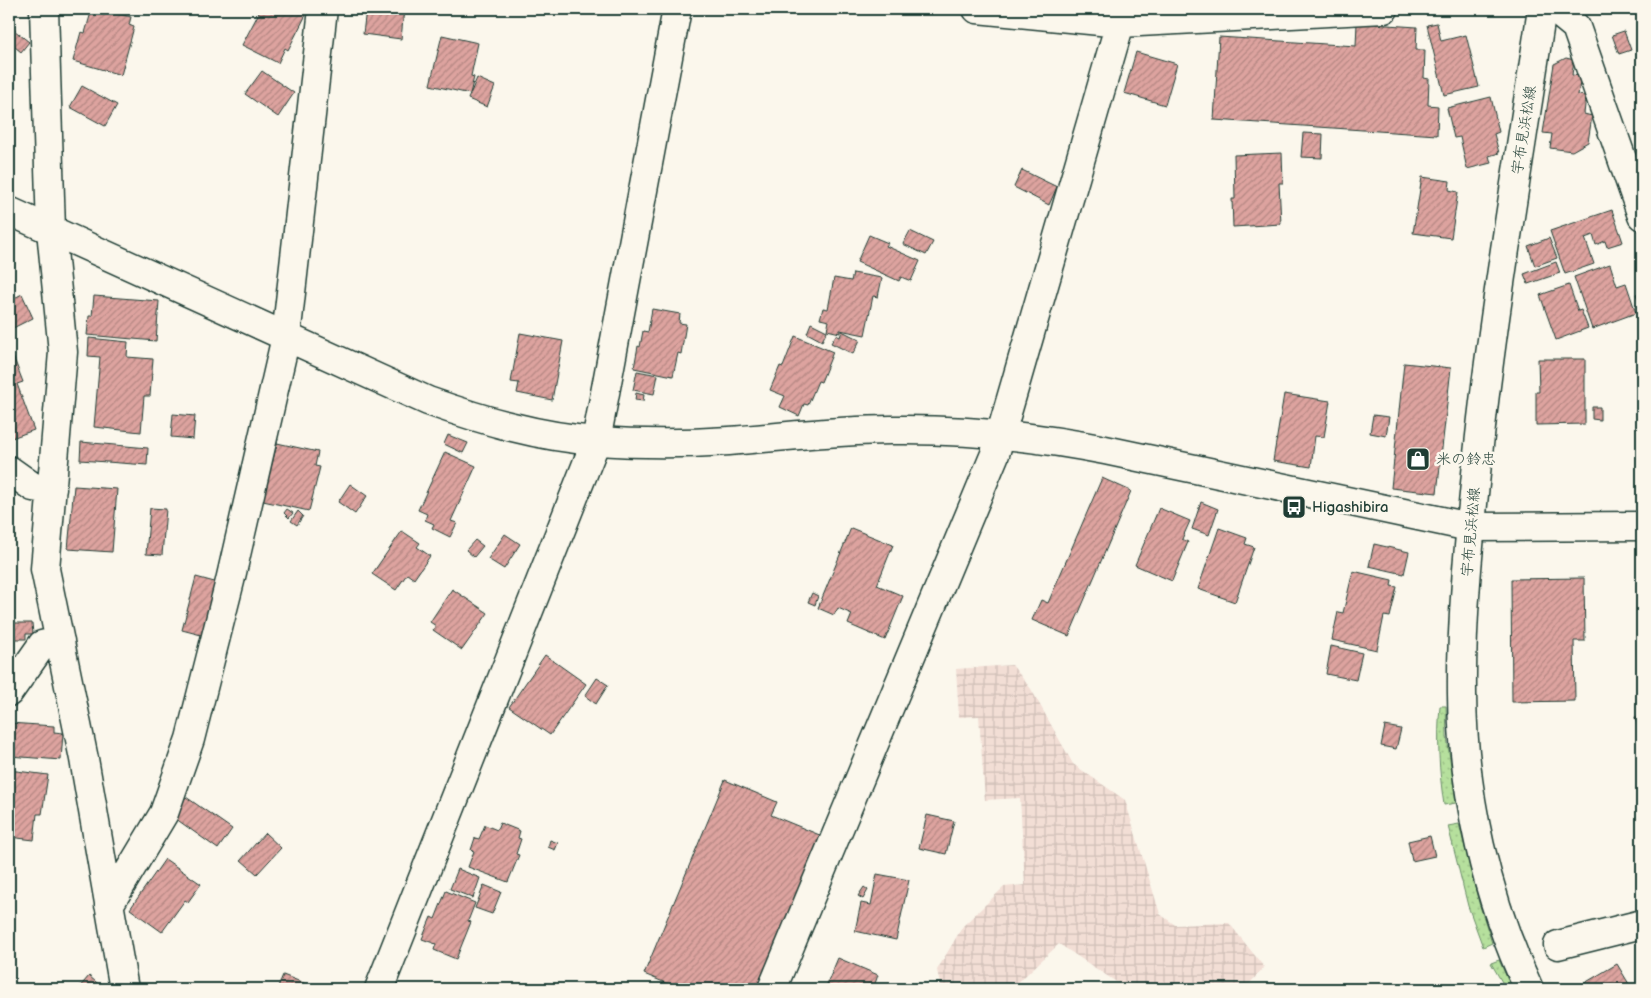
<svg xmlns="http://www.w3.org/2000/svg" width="1651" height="998" viewBox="0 0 1651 998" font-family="'Balsamiq Sans','Klee One',sans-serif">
	<defs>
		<pattern id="industrial-grid" width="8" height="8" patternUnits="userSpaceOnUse" patternTransform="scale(1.25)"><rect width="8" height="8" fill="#f2ded5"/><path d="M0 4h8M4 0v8" fill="none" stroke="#cfbfb7"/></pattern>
		<pattern id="grass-dots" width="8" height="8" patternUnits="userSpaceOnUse" patternTransform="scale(1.25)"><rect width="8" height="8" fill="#b6e09d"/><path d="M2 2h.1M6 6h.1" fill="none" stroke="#9cc188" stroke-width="1.8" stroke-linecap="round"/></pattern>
		<pattern id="building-hatch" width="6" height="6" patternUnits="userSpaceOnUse" patternTransform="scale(1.25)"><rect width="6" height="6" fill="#dda39f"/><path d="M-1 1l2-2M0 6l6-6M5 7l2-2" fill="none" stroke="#b38682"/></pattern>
	</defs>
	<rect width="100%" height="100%" fill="#fbf7ec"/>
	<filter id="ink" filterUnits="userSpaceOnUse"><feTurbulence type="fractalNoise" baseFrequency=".02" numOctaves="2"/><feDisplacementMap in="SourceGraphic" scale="10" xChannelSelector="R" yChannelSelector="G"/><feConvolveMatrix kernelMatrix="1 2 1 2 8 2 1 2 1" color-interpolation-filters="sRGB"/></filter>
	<g filter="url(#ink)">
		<path fill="url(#industrial-grid)" d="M1012,665L1031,689L1073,764L1125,800L1160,914L1175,925L1229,923L1264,967L1245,989H1127L1059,944L1011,989H941L937,970L963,926L1004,887L1025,885L1020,798L985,800L979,716L959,717L956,669Z"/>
		<path fill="url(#grass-dots)" stroke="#6a8e68" d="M1440,706H1446L1447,737L1456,803L1444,805C1439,772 1437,739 1440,706Z
			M1459,824L1479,903L1492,943L1483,947L1468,906L1448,826Z
			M1499,960L1512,989H1506L1491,963Z"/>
		<path fill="url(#building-hatch)" stroke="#1f3d34" d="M92,9H101L131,17L129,25L134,27L121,75L73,61L81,32L85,33Z
			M261,9H309L288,50L285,48L278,63L242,45Z
			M366,9H404L401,39L363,34Z
			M1642,10V26L1639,11Z
			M1357,23L1417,27L1416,50H1425L1424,78L1429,79L1428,105L1438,106L1437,135L1214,120L1219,37L1356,46Z
			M1437,23L1441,41L1466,35L1479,87L1444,95L1427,25Z
			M14,30L29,42L21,52L9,42V38Z
			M1624,31L1631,50L1619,54L1612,35Z
			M442,35L478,43L471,76L474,77L470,94L430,85Z
			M1136,52L1177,64L1165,105L1124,93Z
			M1566,58L1574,60L1572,75L1581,76L1578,95L1586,96L1584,114L1592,116L1588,142L1572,151L1550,148L1552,134L1543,133L1554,64Z
			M262,71L294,93L278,117L245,94Z
			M477,78L495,86L487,107L468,99Z
			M82,86L117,105L105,126L70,107Z
			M1491,97L1499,132L1494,134L1499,153L1489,156L1491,163L1467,169L1460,137L1454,138L1447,108Z
			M1303,133L1323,134L1322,158L1301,157Z
			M1282,153L1283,183H1279L1281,224L1233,227L1232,199H1235L1234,155Z
			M1022,170L1057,187L1049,205L1014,187Z
			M1422,177L1450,181L1449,190L1458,192L1451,238L1413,233Z
			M1612,210L1623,242L1607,247L1605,241L1596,245L1593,235L1585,238L1594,264L1565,274L1550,231Z
			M910,231L933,242L926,255L903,244Z
			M869,235L888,243L886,246L920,261L911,281L901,277L899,281L857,262Z
			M1549,238L1557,258L1535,266L1528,246Z
			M1556,262L1560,273L1528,284L1524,274Z
			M1610,264L1617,286L1626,283L1636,313L1592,329L1574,277Z
			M853,273L882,278L878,297L873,296L865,335L840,330V333L827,330L829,321L820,319L823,308L828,309L834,278L851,281Z
			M1569,285L1578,311L1581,310L1588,328L1556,340L1540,295Z
			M1642,292V310L1636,294Z
			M22,294L33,318L9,330V301Z
			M94,296L159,301L156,341L87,335L89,316H92Z
			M652,309L680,314L679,323L686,324L681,354L678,353L673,376L634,368L638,346L640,347L643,331L648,332Z
			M811,323L827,331L822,341L807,333Z
			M842,331L860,340L853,354L831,343L836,335L840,337Z
			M520,333L563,341L552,400L517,393L519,383L511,382Z
			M795,336L833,352L821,382L818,381L808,405L804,404L799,416L780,407L785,396L770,390L780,366L783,367Z
			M89,338L128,342L127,357L153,359L150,396H144L141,432L94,427L100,357L88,356Z
			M13,356L23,382L17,384L34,430L9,439V357Z
			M1538,359H1585V424L1536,425V392H1539Z
			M1404,363L1451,368L1437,493L1391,488Z
			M637,371L658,375L654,394L633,390Z
			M636,393L644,395L643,401L635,400Z
			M1284,394L1330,401L1324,437L1315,436L1311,467L1273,461Z
			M1592,407H1600V420L1592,419Z
			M173,414L195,416L193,439L171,437Z
			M1373,415L1389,417L1386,436L1370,433Z
			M448,435L468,443L463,453L444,444Z
			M81,442L148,448L147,465L80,460Z
			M277,443L318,452L315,466L320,467L309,511L263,501Z
			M445,452L476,466L451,521L457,523L450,537L432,528L434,524L425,520L427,514L418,510Z
			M1102,478L1131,491L1069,636L1032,620L1041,600L1048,603Z
			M350,484L367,496L355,514L338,502Z
			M74,486L117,489L112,552L68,549Z
			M1201,502L1218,509L1209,535L1192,529Z
			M150,508L166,509L162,555L146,554Z
			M1159,508L1190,521L1182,539L1188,542L1172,581L1135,565Z
			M287,509L293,513L289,518L284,513Z
			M298,511L303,516L297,525L291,521Z
			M851,528L893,545L877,585L903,596L885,640L848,624L852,614L838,608L834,615L818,608Z
			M1219,528L1247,538L1245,544L1254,547L1235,602L1198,589Z
			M402,531L420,543L417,547L430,556L414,579L407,574L396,590L372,574Z
			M505,534L520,544L504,569L488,559Z
			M475,540L483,546L474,557L466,550Z
			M1374,544L1409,552L1404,574L1369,566Z
			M1353,571L1392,580L1391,586L1397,587L1390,617L1384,616L1377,650L1332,640L1338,612L1343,613Z
			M196,577L218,583L205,636L182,630Z
			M1584,578L1585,641H1574L1575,701L1512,702L1511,579Z
			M452,589L488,613L462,650L433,630L436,626L430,622Z
			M812,593L818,596L815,605L808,602Z
			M9,623H10L11,649H9Z
			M12,623H32L33,634H26V639H12Z
			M1331,646L1362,653L1356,680L1326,674Z
			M545,655L586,684L550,735L509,707Z
			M597,678L608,685L596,704L585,696Z
			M1642,715V731L1639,732L1635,717Z
			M9,723L54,726V732L63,733L61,760L9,756Z
			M1385,726L1401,729L1396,749L1381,746Z
			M9,770L48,775L42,814H37L34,840L9,837Z
			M725,780L777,802L771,815L822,836L758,989H680L644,974Z
			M186,797L232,829L218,849L172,816Z
			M927,815L954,821L946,854L919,848Z
			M500,823L520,831L518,838L521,839L516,854L519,855L508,882L468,867L474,851L471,850L475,838L479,839L485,825L497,830Z
			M265,833L281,848L257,874L241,860Z
			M1430,836L1435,856L1412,861L1408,841Z
			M550,840L558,843L555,850L548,847Z
			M165,859L201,884L188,902L185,900L162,932L130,909Z
			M458,869L480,878L473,898L450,889Z
			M877,874L909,880L896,940L855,931L861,903L871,905Z
			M484,885L501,892L492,914L475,908Z
			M864,887L868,890L863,899L858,896Z
			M446,891L475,903L468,921L471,922L456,959L434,950L436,944L422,939L431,917L435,919Z
			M838,958L878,975L873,989H825Z
			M1617,964L1632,989H1586L1583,984Z
			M283,975L319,989H277Z
			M89,976L103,988L102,989H78Z"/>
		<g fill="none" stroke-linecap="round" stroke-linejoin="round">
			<g stroke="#1f3d34" stroke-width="31">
				<path id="minor" d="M44,9L51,230L63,352L45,569L84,759L124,989
					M977,9L1120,23L1384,9
					M9,470L33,487L52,489
					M9,692L42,645L60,641
					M109,905L164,813L190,739L230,581L286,337L323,9
					M1558,945L1642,924
					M379,989L596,441L677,9
					M772,989L995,454L1120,23"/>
			</g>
			<g stroke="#1f3d34" stroke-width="31">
				<path id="tertiary" d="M1554,9L1576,27L1642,216
					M9,211L428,401C482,420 539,437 597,441C640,444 685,444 729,441C783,437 837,430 891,430C963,429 1034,436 1105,450L1470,527L1642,526"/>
			</g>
			<g stroke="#1f3d34" stroke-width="31">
				<path id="secondary" d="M1529,989C1486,898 1463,795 1462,694C1461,614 1470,534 1478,454C1494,305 1520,157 1542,9"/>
			</g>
			<use href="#minor" stroke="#fbf7ec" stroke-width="28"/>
			<use href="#tertiary" stroke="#fbf7ec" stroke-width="28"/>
			<use href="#secondary" stroke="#fbf7ec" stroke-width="28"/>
		</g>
	</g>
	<defs>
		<g id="shop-square" transform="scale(1.25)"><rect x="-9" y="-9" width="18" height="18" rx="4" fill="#1f3d34" stroke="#fbf7ec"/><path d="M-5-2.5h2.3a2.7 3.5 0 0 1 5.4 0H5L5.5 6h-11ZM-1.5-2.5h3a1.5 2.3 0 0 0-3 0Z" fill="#fff"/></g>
		<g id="bus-square" transform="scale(1.25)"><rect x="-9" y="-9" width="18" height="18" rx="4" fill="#1f3d34" stroke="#fbf7ec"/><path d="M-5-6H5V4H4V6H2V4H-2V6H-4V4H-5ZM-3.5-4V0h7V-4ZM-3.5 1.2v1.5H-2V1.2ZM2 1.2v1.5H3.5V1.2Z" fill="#fff"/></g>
	</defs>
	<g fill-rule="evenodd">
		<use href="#shop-square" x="1418" y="459"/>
		<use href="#bus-square" x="1294" y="507"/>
	</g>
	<g text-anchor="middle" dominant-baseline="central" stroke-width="5" stroke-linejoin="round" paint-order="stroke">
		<g font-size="15" fill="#1f3d34" stroke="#fbf7ec">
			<text transform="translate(1524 130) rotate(-81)">宇布見浜松線</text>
			<text transform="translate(1471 532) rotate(-85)">宇布見浜松線</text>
		</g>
		<g font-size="15" fill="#1f3d34" stroke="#fbf7ec" text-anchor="start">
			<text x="1436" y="459">米の鈴忠</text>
			<text x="1312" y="507">Higashibira</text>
		</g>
	</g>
	<rect width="1651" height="998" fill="none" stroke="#fbf7ec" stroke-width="30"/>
	<rect x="15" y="15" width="1621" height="968" fill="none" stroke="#1f3d34" stroke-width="2" filter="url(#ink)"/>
</svg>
